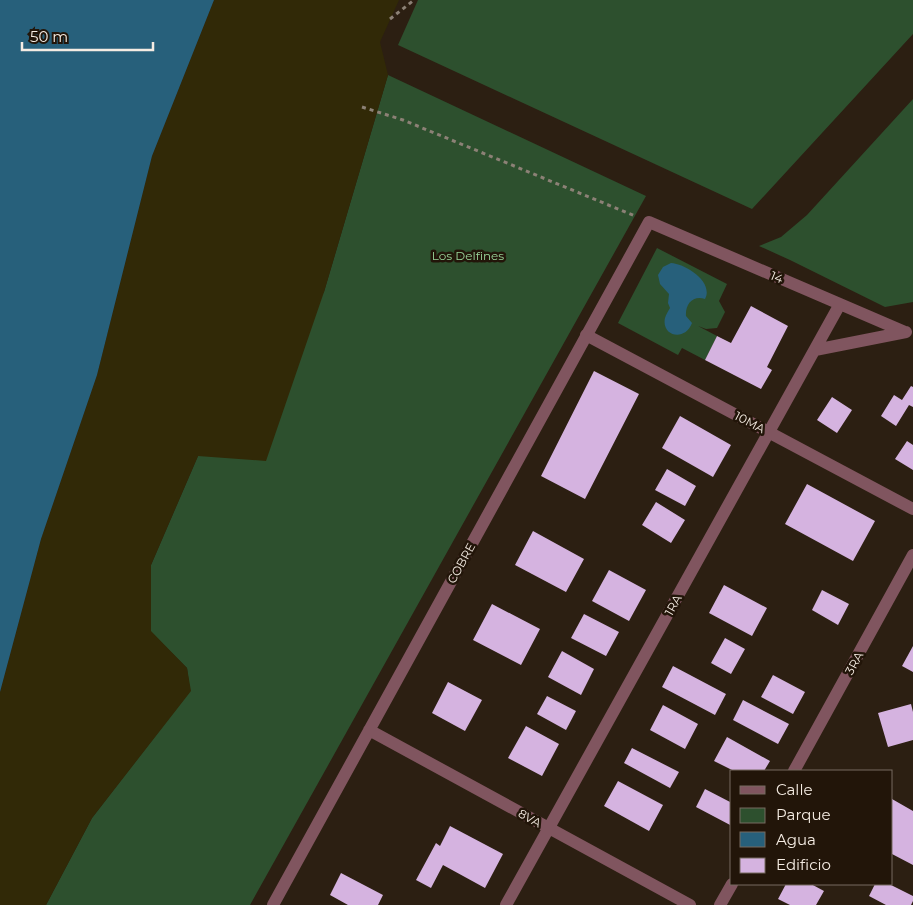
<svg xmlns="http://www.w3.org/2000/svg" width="913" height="905" viewBox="0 0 913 905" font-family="Montserrat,sans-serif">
	<rect width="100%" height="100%" fill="#2c1f12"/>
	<path fill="#2d502e" d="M418,0H913V34L752,209L398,45Z
		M388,75L646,196L250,905H46L92,818L190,691L187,668L151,632V565L198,456L324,292Z
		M913,99V302L885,307L790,260L759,246L781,237L807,215Z
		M657,248L727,284L719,301L725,312L717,328L706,329L698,326L717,336L705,360L682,348L678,355L618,323Z"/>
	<path fill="#312907" d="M214,0H399L380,42L388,75L324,292L266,461L198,456L151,565V631L187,668L191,691L92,818L46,905H0V692L41,539L97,375L152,156Z"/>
	<path fill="#27607b" d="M0,0H214L152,156L97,375L41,539L0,692Z
		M671,263C686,264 714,282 705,299C693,295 685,304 686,316L692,323C685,342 661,336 665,318C666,315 668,311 670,308L668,303L669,294L660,284L658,275L663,267Z"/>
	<path fill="#d5b3e0" d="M751,306L788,326L767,367L772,370L761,389L705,360L717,336L731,343Z
		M594,371L639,394L585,499L541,476Z
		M911,386L913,387V407L909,405L896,426L881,416L894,395L902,400Z
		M832,397L852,410L837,433L817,420Z
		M680,416L731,445L713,477L662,448Z
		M907,441L913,445V470L895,459Z
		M667,469L696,486L685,506L655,490Z
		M807,484L875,521L853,561L785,524Z
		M656,502L685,520L671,543L642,525Z
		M533,531L584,559L566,592L515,565Z
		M609,570L646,590L629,621L592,601Z
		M724,585L767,608L752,636L709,613Z
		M822,590L849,604L838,625L812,610Z
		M492,604L540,629L521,665L473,640Z
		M584,614L619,632L606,656L571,638Z
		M725,638L745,649L731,674L711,663Z
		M913,646V672L902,666Z
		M562,651L594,669L581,695L548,677Z
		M673,666L726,694L715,715L662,687Z
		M773,675L805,692L793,714L761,697Z
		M448,682L482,700L465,731L432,713Z
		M547,696L576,711L566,730L537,714Z
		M743,700L789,724L778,744L733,720Z
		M911,704L913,712V740L888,747L878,713Z
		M663,705L698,724L685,749L650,730Z
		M526,726L559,744L542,776L508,758Z
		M727,737L770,761L764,771H734L714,761Z
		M632,748L679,772L670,788L624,763Z
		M618,781L663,805L649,831L604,806Z
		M705,789L732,803V826L696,807Z
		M892,799L913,811V865L892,854Z
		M450,826L503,854L485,888L443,865L431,888L416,880L436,843L440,846Z
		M341,873L383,895L378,905H348L330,895Z
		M786,884H811L824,891L816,905H790L778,899Z
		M875,884H889L913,896V901L911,905H886L869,896Z"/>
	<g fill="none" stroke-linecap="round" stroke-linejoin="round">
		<path stroke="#8c8176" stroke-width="3" stroke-dasharray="4 4" stroke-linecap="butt" d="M390,19L414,0
			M362,107L403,120L635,216"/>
		<path stroke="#80555f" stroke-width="12" d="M586,335L913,509
			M815,350L906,332
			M369,730L690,905
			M794,771L913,555
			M273,905L649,222L905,332
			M506,905L840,304
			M720,905L732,884"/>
	</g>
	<g text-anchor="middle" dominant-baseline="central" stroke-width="5" stroke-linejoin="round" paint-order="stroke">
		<g font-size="12" fill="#9ad69b" stroke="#221509">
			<text x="468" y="255">Los Delfines</text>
		</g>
		<g font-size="12" fill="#f5ece3" stroke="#221509">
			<text transform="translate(777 277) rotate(23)">14</text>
			<text transform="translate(750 422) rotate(28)">10MA</text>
			<text transform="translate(461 563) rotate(-61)">COBRE</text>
			<text transform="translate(673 605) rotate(-61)">1RA</text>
			<text transform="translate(854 663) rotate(-61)">3RA</text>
			<text transform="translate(530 818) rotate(29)">8VA</text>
		</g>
	</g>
	<rect x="730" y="770" width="162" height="115" fill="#221509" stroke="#766b60"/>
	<rect x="740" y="786" width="25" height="8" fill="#80555f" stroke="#766b60"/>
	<text x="776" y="795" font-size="15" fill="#f5ece3">Calle</text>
	<rect x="740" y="808" width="25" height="15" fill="#2d502e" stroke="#766b60"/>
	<text x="776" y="820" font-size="15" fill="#f5ece3">Parque</text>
	<rect x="740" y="832" width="25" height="15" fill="#27607b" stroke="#766b60"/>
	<text x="776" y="845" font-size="15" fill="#f5ece3">Agua</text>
	<rect x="740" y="858" width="25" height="15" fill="#d5b3e0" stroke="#766b60"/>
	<text x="776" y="870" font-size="15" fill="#f5ece3">Edificio</text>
	<path d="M22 42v8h131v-8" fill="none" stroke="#f5ece3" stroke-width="2.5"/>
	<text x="30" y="42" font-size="15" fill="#f5ece3" stroke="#221509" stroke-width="4" paint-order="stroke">50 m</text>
</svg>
